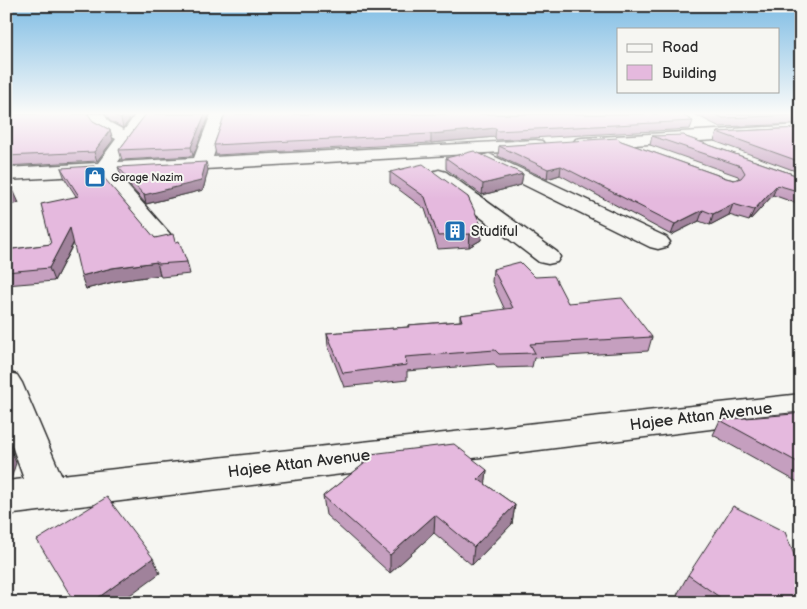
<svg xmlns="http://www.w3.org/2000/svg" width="807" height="609" viewBox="0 0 807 609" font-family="'Balsamiq Sans',sans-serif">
	<rect width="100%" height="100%" fill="#f6f6f2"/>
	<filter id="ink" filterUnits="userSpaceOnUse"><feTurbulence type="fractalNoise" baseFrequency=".02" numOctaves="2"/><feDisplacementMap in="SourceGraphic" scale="10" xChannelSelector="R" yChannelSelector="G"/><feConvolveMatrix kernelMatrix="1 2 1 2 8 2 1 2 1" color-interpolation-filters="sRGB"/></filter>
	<g filter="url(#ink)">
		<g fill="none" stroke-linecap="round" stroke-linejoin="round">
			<g stroke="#2b2b2b" stroke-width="3">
				<path id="minor" d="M88,114H104L109,122L124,130L136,114H152L118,162L194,158L211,114H227L213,157L536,140L542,141L545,145L542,149L536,150L117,174L170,234L166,239L158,241L150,239L98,175L6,180V168L98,163L116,139L97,129Z
					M801,125V135L582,148L576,147L573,143L576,139L582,138Z
					M489,154L666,237L670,242L666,247L658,249L650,247L482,164L480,160L482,156Z
					M439,170L446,172L557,252L560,257L557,262L548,264L539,262L432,180L429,176L432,172Z
					M6,372L17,375L22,383L61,475L801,394V418L6,515V481L24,479L6,429Z"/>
			</g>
			<use href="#minor" fill="#f6f6f2" fill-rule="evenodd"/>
		</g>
		<path fill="#c59fbf" stroke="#2b2b2b" d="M6,114L93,121L110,130L113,140L97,161L6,166Z
			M105,114H134L123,128L110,121Z
			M146,114H210L193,156L122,160L119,150Z
			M225,114L693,121L690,129L496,140L495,137L431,143L216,155L214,145Z
			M694,114H801V124L720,127Z
			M801,128V173L714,141L717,132Z
			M652,136L686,137L801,177V205L773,195L749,221L729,215L710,225L699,221L671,235L560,175L547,179L498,156L499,146L621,141L726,178L734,180L739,178L738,176L650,145Z
			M446,158L523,174L521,185L482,195L446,169Z
			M118,167L208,170L203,190L146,204L121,176Z
			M61,168L155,238L175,242L187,262L190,274L161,277L160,275L117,281L86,289L74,243L54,281L6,285V250L51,244L76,196L65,179Z
			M390,172L468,197L481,240L469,247L438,249L425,209L390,183Z
			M493,269L535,277L568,303L652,337L648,351L534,358L532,367L497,368L494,364L407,371V380L344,387L328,346L327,333L408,327V325L460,321V315L505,310L492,282Z
			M801,412V484L713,435L720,420Z
			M362,455L487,470L485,484L515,505L512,524L472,565L434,533L390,573L326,515L323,496L363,465Z
			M688,575L801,603H687L677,595Z"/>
		<path fill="#a0829b" stroke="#2b2b2b" d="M125,114H134L123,128L121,119Z
			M205,114H210L193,156L191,147Z
			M496,128L495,137L431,143V134Z
			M110,130L113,140L97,161L94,152Z
			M206,162L208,170L203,190L146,204L144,195Z
			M561,166L560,175L547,179L548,169Z
			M6,174L19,203L6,206Z
			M523,174L521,185L482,195L483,184Z
			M777,185L773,195L749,221L754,210Z
			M733,204L729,215L710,225L713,214Z
			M703,210L699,221L671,235L675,224Z
			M482,227L481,240L469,247L470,234Z
			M70,228L75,240L54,281L49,268Z
			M157,262L160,275L117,281L86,289L81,276L112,268Z
			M6,436L16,463L11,479H6Z
			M487,470L485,488L478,479Z
			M515,505L512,524L472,565L474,547Z
			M435,515L434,533L390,573V555Z
			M153,558L160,573L119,603H91Z"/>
		<path fill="#e5b9de" stroke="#2b2b2b" d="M6,114H88L93,121L110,130L94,152L6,156Z
			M112,114H125L121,119Z
			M146,114H205L191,147L119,150Z
			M225,114H681L693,121L497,131L496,128L431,134L214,145Z
			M714,114H801V115L723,118Z
			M801,128V162L717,132Z
			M684,135L686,137L801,177V192L777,185L754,210L733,204L713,214L703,210L675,224L561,166L548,169L499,146L617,138L621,141L726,178L734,180L741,178L745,173L741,166L652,136Z
			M474,151L523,174L483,184L446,158Z
			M206,162L201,181L144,195L118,167Z
			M423,164L468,197L482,227L470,234L438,236L425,197L390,172Z
			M94,166L155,238L173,234L175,242L179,241L187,262L157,264V262L112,268L81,276L70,228L49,268L6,272V250L51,244L41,204L79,196L61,168Z
			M6,174L14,193L6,195Z
			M520,262L535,277L554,276L568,303L622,298L652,337L530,344L535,353L499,354L495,350L405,357L407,365L343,373L327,333L409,327L408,325L462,321L460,315L513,308L493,269Z
			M801,412V464L720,420L794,414Z
			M454,444L487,470L478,479L515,505L474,547L435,515L390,555L323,496L369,460L362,455Z
			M107,497L153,558L91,603H75L37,540Z
			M733,506L785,532L801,572V603H728L688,575Z"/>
	</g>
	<linearGradient id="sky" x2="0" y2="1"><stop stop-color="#7ebce4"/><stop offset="0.57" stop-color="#fbfbf9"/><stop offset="1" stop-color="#fbfbf9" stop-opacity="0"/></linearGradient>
	<rect width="807" height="199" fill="url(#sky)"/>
	<defs>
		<g id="shop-square" transform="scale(1.125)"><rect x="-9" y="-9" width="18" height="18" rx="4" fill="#1f6fb2" stroke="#f6f6f2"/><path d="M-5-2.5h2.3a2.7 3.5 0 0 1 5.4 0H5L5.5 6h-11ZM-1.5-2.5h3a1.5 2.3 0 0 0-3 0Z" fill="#fff"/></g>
		<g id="building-square" transform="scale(1.125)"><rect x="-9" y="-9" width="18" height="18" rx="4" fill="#1f6fb2" stroke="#f6f6f2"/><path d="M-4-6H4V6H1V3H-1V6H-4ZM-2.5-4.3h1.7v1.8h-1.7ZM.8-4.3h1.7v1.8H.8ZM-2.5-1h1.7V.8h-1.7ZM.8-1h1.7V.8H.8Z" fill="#fff"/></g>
	</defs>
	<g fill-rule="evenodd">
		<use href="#shop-square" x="95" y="177"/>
		<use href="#building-square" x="455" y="231"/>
	</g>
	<g text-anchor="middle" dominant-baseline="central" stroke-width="4" stroke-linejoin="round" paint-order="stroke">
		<g font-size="11" fill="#2b2b2b" stroke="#f6f6f2" text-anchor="start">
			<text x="111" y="177">Garage Nazim</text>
		</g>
		<g font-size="14" fill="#2b2b2b" stroke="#f6f6f2" text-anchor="start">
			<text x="471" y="231">Studiful</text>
		</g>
		<g font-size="16" fill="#2b2b2b" stroke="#f6f6f2">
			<text transform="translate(701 417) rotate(-7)">Hajee Attan Avenue</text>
			<text transform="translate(299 464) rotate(-7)">Hajee Attan Avenue</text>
		</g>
	</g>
	<rect width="807" height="609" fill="none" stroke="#f6f6f2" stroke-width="25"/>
	<rect x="12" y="12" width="782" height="584" fill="none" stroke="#2b2b2b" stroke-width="2" filter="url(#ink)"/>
	<rect x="617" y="28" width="162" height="65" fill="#f6f6f2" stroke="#a5a5a2"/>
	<rect x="627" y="44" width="25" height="8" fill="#f6f6f2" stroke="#a5a5a2"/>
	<text x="662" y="52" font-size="15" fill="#2b2b2b">Road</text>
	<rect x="627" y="65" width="25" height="15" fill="#e5b9de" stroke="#a5a5a2"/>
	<text x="662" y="78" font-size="15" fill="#2b2b2b">Building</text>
</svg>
